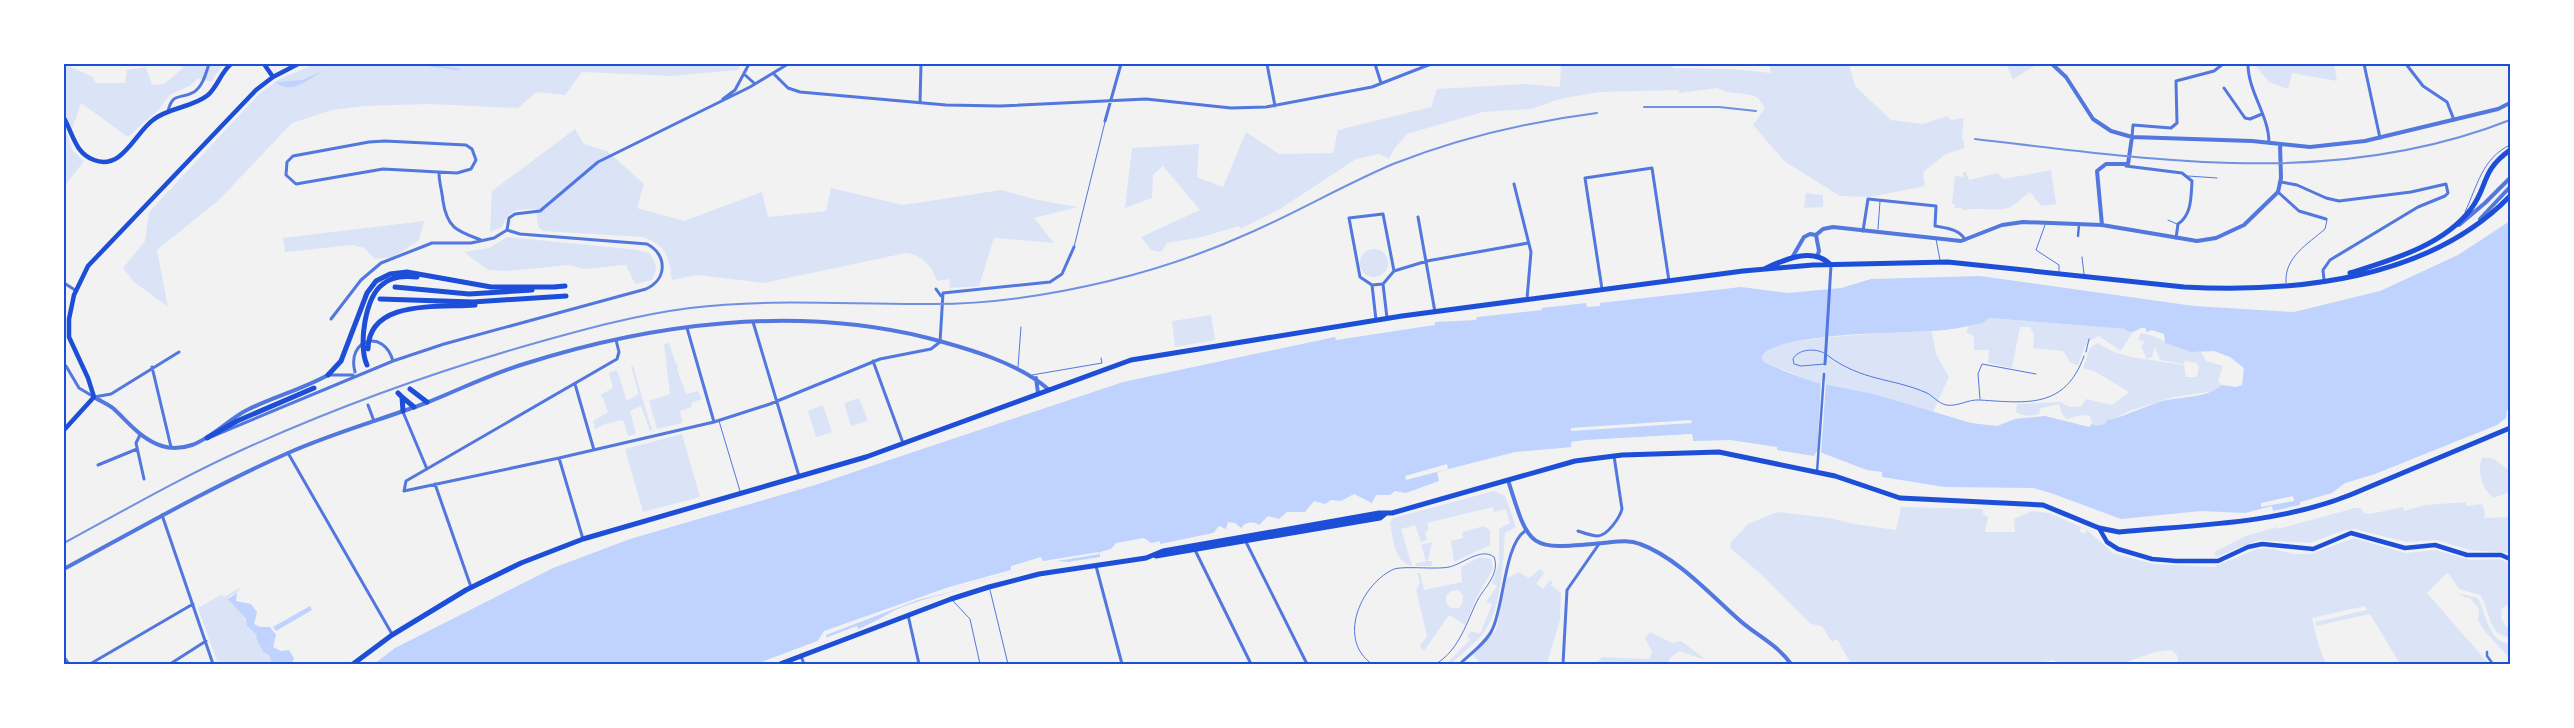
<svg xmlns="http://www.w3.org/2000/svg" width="2574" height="728" viewBox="0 0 2574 728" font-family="Merriweather,serif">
	<rect width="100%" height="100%" fill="#f2f2f2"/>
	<path fill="#dbe4f7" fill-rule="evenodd" d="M64,64L93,77L95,83H125L127,70L146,67L152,85L164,84L183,68L182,64H223L211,82L198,78L191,85L170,95L159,109L128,137L81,103L73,127L66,131L73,151L84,161L64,187Z
		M316,64H741L738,70L672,76L582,72L565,95L537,92L518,108L429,104L365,106L332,110L292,123L219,200L157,250L168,307L134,282L123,268L145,241L149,212L259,94L279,79Z
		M1561,64H1672L1673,68L1734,69L1771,73L1769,64H1849L1855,86L1891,120L1923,124L1947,116L1951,120L1964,118L1962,136L1965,148L1946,154L1923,172L1925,186L1870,197L1840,196L1784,161L1753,125L1765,108L1758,98L1752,95L1727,92L1717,88L1679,93L1678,90L1599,92L1560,99L1531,109L1483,112L1407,134L1394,149L1389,159L1379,154L1356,159L1280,209L1240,229L1239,226L1202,237L1167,243L1161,252L1151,250L1141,237L1200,210L1163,166L1153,175L1152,198L1125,208L1132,148L1199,144L1197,177L1223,187L1246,132L1279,154L1333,153L1338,130L1431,107L1437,89L1527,84L1560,87Z
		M2006,64H2038L2013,79Z
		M2254,64H2334L2337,81L2292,73L2288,89L2269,82Z
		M575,129L584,144L607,151L644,184L637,208L684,221L762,192L768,217L826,211L831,188L903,205L1001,190L1038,200L1078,207L1034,218L1054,243L994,238L979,286L950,288L949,279L937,281C932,266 922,255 906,253L764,283L697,275L672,280C669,257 666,244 642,237L543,231L538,226L536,209C517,210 510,207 502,227L490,232L492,191Z
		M2051,170L2056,204L2041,206L2030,192C2023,197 2013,207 2008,208C1992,212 1978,207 1963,210L1962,208H1955V204H1952L1955,176L1963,177V172H1966L1969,180L1997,173L2004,179Z
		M1806,193L1823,195V207L1804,208Z
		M424,221L419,240L394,257L375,259L364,248L353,245L285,252L283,238Z
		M507,237L638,250L649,253C657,263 658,268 652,280L635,284L626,265L584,269L570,265L508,271L488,270L464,252L489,248Z
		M1360 263a14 14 0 1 1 28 0a14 14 0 1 1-28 0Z
		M1211,315L1215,340L1175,347L1172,321Z
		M1989,318L2127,329L2128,331L2133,332L2121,351L2099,336C2082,343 2084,351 2078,365L2071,363L2063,351L2033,348L2034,335L2030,327H2020L2012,368L1988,363L1989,350H1974V336L1966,332L1969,326L1983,323Z
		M1882,332H1932L1936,354L1949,377L1933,412L1874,394L1814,382L1764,362L1761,357C1775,336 1857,337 1882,332Z
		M2141,333C2162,336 2179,354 2201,352L2206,361L2223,366L2218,381L2222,385L2215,391L2174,397L2129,411L2105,424L2095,427L2092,424L2090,416L2082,415L2067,419L2062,414L2059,404L2041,408L2039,414C2032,417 2022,416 2016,412L2017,404L2060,402L2070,407L2082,406L2086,399L2112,405L2129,392L2094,371L2083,368L2090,348L2097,343L2114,352L2131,357L2184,365L2186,377H2197L2199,367L2196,363L2185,361L2184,364L2160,360L2155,347L2152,357L2147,359L2141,347L2145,341L2138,340Z
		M669,343L676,364H678L677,369L686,394L698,391L702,399L691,403L692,407L680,411L683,423L657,429L649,401L670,394L664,344Z
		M631,366H633L652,430L650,431L641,406L630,411L636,434L628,436L623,420L605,424L595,429L593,421L608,412L603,398L600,395L613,388L609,373L617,370L627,401L639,394Z
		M859,398L868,421L851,426L844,403Z
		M823,405L832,432L816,437L808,411Z
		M682,434L700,497L643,512L625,449Z
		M2483,457L2494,459L2509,470L2510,492L2493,498C2483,490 2475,469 2483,457Z
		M1494,491L1505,496L1516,527L1505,533C1503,561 1502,604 1486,629C1478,642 1462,653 1451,664H1446L1470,640L1467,635L1472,631L1480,634L1492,604L1486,602L1497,586L1492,583L1499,563V529L1510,523L1506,509L1494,512L1493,507L1427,523L1429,530L1425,532L1427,540L1421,542L1415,525L1401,529L1412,566C1394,562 1393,538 1390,523L1393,518Z
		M2466,502V506L2482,504L2485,512L2484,518L2509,517L2510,514V553L2470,550L2436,540L2406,542L2354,529L2342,531L2310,543L2259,540L2216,557L2214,552L2246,536L2277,527L2278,529L2355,508H2361L2364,513L2370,514L2403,507L2404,511L2425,505Z
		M1901,507L1983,509V514L1988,517L1985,532H2015L2014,519L2032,511L2049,513L2081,527L2079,531L2085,534L2087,530L2113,553L2153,564L2213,567L2257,549L2268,548L2294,554H2311L2354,538L2405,553L2435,550L2471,560L2500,559L2507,562L2510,568L2508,605L2502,608L2501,618L2505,625L2510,628V637C2488,637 2490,609 2480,595L2459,589L2449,574H2446L2427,593L2489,664H2400L2370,614L2316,626L2315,622L2367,610L2365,606L2312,618L2318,643L2326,664H2178L2177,655L2171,650L2155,652L2121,664H2056L2054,660L2032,664H1851L1837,639L1832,642L1822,626L1811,624L1762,575L1730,548L1731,542L1748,524L1777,512L1830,518L1854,524L1896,530Z
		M1484,526L1490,530V545L1454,562L1451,541L1463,538L1462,532Z
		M1432,542L1428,561H1432V566H1416L1415,564L1426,561L1421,545Z
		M1480,557L1491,559L1493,569L1476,598L1465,625L1449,615L1424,651L1420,646L1427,636L1416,590L1420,583L1417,573H1420L1424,590L1462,582L1461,567ZM1458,590L1463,595V602L1459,608H1451L1446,603V596L1451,591Z
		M1540,569L1544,573L1536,584L1543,589L1550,580L1553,582L1551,585L1561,593L1560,620L1547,664H1482L1473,655L1496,630L1507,578L1519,572L1529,578Z
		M241,587L237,593L229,597L257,635L256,638L263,652L269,655L272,664H218L198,608L222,594L224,597Z
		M2457,593L2478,598C2487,616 2488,641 2510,644V659L2483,629L2478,620L2479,609L2470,598H2466Z
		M1650,632L1672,643L1681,641L1704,658L1702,659L1679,651L1670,658L1667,664H1596L1602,657L1649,659L1652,652L1645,638Z"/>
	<path fill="#bfd3fe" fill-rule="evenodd" d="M338,64H419L459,68L460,71C429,65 361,58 331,67C314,73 294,98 275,82L302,80Z
		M2510,221V408L2507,410L2506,418L2497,425L2375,474L2345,483L2332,493L2300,502V505L2273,511L2272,506L2245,513L2201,511L2121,519L2051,493L2033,488L1945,487L1882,477V472L1867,470L1817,451L1814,456L1777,450V447L1730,440L1693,441L1692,434L1585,440L1571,442L1572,447L1515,452L1437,472L1439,481L1406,493L1395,491L1390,495H1376L1372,503L1354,494L1341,501L1331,500L1325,504L1314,501L1305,512H1287L1279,519L1268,516L1259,525C1253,521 1245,522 1241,528L1235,523L1228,522L1226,529L1219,526L1213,533L1160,544V541L1151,543L1144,538L1116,543L1111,549L1100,552V557L1068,562L1057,561L1029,571L1028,568L958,587V590C937,596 917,601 897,609C884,616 873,623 858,629L857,626L756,664H374L395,648L553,568L630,539L815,485L1123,382L1335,337L1336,340L1435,325V322L1476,320L1477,317L1542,310V308L1586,303L1587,307L1600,306V303L1741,287L1788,293L1841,288L1871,279L1980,276L2194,306L2294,312L2380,291L2458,255ZM1989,318L2126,329L2127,331L2133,332L2141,328H2145L2147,332L2152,330L2164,334L2165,343L2191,352L2214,351L2230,357L2244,368L2242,385L2236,387L2222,385C2206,399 2180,396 2159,402C2150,405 2112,421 2107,420L2105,424L2096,426L2092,424L2089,427L2045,416L2015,419L1997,426L1971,423L1874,394L1814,382L1784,371L1764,362L1761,357C1777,332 1902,333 1932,331C1951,330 1964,327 1983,323Z
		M237,593L236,601L251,604L257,612L254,624L260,627H270L276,635L273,647L281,651L289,650L294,658L292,664H272L269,655L263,652L256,638L257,635L247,626L246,619L228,599Z
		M310,606L312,610L276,631L273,627Z"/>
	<path fill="#f2f2f2" d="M1821,381H1826L1821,455L1817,456Z
		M1691,420L1692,423L1571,431V428Z
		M1692,434L1693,441H1690V437L1586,443L1574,444L1572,449L1571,442Z
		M1447,464L1448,469L1406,480L1405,476Z
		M2293,496L2294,501L2261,507V503Z
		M1099,552L1100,554L1057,561L1029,571L1028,568L958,587V590L918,600L826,635L827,640L817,642L824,631L949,587L1011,570V566L1041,557L1043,561Z"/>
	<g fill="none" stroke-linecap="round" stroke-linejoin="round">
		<path stroke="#5277de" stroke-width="1" d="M2188,176L2217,178
			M2465,212C2477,187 2482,158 2510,145
			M2168,220L2177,224
			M2045,225L2036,250L2059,265V273
			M1878,229L1880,201
			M1936,239L1940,260
			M1074,247L1105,122
			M2082,257L2084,274
			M2286,283C2284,257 2308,244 2325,229L2327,220
			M2086,352L2089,339
			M1824,353C1815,348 1798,349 1793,359L1794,364L1801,366L1825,364
			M1827,355C1863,382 1890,377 1927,393C1933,396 1938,403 1946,405C1958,407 1968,399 1980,400C2027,403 2065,409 2084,356
			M1018,367L1021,327
			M1032,375L1102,363L1101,358
			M1980,399L1978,374L1982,364L2036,374
			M719,421L740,491
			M990,590L1008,664
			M953,601L970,619L980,664
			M1372,664C1337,640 1360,586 1392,570C1400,565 1435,570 1449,567C1463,564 1481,547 1494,557C1500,573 1486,586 1478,599C1466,623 1460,649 1436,664"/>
		<path stroke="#5277de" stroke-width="2.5" d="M2078,236L2079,225
			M1817,472L1824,374
			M2487,652V656L2493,664"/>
		<path stroke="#5277de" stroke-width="3" d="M1267,64L1275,106
			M1375,64L1381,83
			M2248,64C2248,92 2269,115 2269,143
			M2364,64L2380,138
			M2406,64L2423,86L2447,102L2454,120
			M744,74L754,83
			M774,74L788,88L800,92L946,105L1000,106L1146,99L1231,108L1266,107L1372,87L1431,64
			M2224,88L2245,118L2250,119L2262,114
			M723,99L735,90L749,64
			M920,103L921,64
			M168,111C173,91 181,100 194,92C203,86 206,73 209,64
			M1105,121L1121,64
			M2132,137L2133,125L2171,128L2177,123L2176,81L2214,71L2223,64
			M385,141L466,145L472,149L476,160L471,169L457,173L383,169L296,184L286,175L287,162L293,156L369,142Z
			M2126,166L2182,173L2192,181C2191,196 2192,215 2178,224L2176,238
			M439,173C439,182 442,191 443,201C447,228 457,231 481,240
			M2281,182L2297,185L2326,198L2339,201L2411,192L2446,184L2448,193L2445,196L2418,207L2330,260L2323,270L2324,280
			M1514,184L1531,252L1527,299
			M2278,192L2299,211L2326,219
			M1383,214L1394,271L1383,284L1372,285L1360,277L1349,218Z
			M1418,217L1435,312
			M507,230L509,218L515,214L540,211L598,162L750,87L788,64
			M1863,231L1868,199L1936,206L1935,226C1945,228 1960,229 1965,240
			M1394,271L1427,261L1528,243
			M64,283L75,290
			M1383,284L1387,318
			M1372,285L1376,320
			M936,289L941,296
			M1602,289L1585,178L1652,168L1669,281
			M331,319L361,280L381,263L432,243H471L494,238L507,230
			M753,322L799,476
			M687,328L714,422
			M616,340L619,352L617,359L406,481L404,491L559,458L714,422L770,404L880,359L931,349L940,342L943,293L1050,282L1062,274L1074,247
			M873,361L903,443
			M1825,364L1831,265
			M66,366L79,388L94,397L111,394L179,352
			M152,367L171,447
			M355,372C346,339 384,328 393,361
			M328,375H353
			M575,384L594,450
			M368,405L374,421
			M403,412L427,469
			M140,435L136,443L144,479
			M213,436L393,361L444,344L646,289C668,279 667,254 647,244L520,234L507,230
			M288,453L392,634
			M559,458L583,539
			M98,465L137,449
			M435,484L471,587
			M162,515L213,664
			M1578,531C1584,533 1592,536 1598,536C1608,535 1620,517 1622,509L1614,456
			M1245,540L1307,664
			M1194,548L1251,664
			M1096,566L1122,664
			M908,615L919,664
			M801,656L804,664
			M64,657L69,664
			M90,664L193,604
			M170,664L206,641
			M1460,664C1470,654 1486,643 1492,630C1504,607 1504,545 1525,531
			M1563,664L1567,590L1599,544"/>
		<path stroke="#5277de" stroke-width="4" d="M2052,64L2066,77L2093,119L2111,131L2132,137L2252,141L2310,147L2365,141L2498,109L2510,103
			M2480,219L2510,187
			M2102,225L2097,171L2106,164H2128L2132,137
			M2459,225L2485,203L2510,178
			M1816,235L1823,229L1833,227L1961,241L2002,225L2023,222L2102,225L2197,241L2216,238L2244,225L2278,192L2281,178L2280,145
			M1816,235L1819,251L1817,257
			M1793,256L1804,237L1810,234L1816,235
			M1036,378L1038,393
			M94,397C100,401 108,404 114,409C129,423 141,439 162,446C171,449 183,448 192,445C210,439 229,419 247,410C273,397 303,389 328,375
			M1508,480C1530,551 1529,550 1603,543C1615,542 1628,539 1640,544C1676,557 1709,593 1737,618C1755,635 1776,643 1791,664
			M64,569C138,529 211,487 288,453C333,433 380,420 426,403C459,390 490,374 524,364C653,323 795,305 928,338C966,348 1019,363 1048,389"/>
		<path stroke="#1d4ed8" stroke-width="4.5" d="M264,64L273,77
			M64,118C73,134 75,153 94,160C122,171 135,133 153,120C169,107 192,108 208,95C218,86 221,72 231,64
			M64,430L94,397L88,378L69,337V319L74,295L88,266L256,90L273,77L298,64
			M2099,528L2107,542L2118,549L2152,559L2176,561H2218L2248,547L2262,544L2313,549L2351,533L2405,548L2435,545L2467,555H2501L2510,559"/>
		<path stroke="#1d4ed8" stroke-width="5" d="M1766,268C1786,259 1812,247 1830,264
			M2350,273C2391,260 2443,246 2471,209C2489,185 2480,172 2510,150
			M1156,556L1380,518L1385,514
			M353,664L392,635L466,590L521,563L583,539L866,457L1131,360L1402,316L1743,271L1813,265L1948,262L2184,287C2294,293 2429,280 2510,196
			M780,664L951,599L989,587L1039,574L1146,558L1163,551L1379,513H1392L1575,461L1622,455L1719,452L1835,476L1900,498L2043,505L2099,528L2119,532C2196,525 2277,524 2350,495L2510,428"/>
		<path stroke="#1d4ed8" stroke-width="5" d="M395,287L469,294L532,290
			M553,287L565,286
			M380,299L473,302L566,296
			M368,349C369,299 439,308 475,305
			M367,365C358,346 365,297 383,284C393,276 405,276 417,277
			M328,375L341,361L367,293L376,281L390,274L407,272L491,287H556
			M410,389L427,402
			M398,393L402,397L403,411
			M402,397L414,407
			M207,438L237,421L314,388"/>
		<path stroke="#7290e2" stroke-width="2" d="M1644,107H1719L1756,111
			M1975,139C2155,160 2336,189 2510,120
			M64,543C123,511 182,477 244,449C337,407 434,372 532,344C585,329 636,315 690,308C770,298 852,305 933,304C993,304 1051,295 1109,281C1159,269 1208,252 1254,231C1301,210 1346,184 1393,164C1459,138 1526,122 1597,113"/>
	</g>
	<rect width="2574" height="728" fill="none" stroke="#ffffff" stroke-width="130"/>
	<rect x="65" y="65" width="2444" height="598" fill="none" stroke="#1d4ed8" stroke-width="2"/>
</svg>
